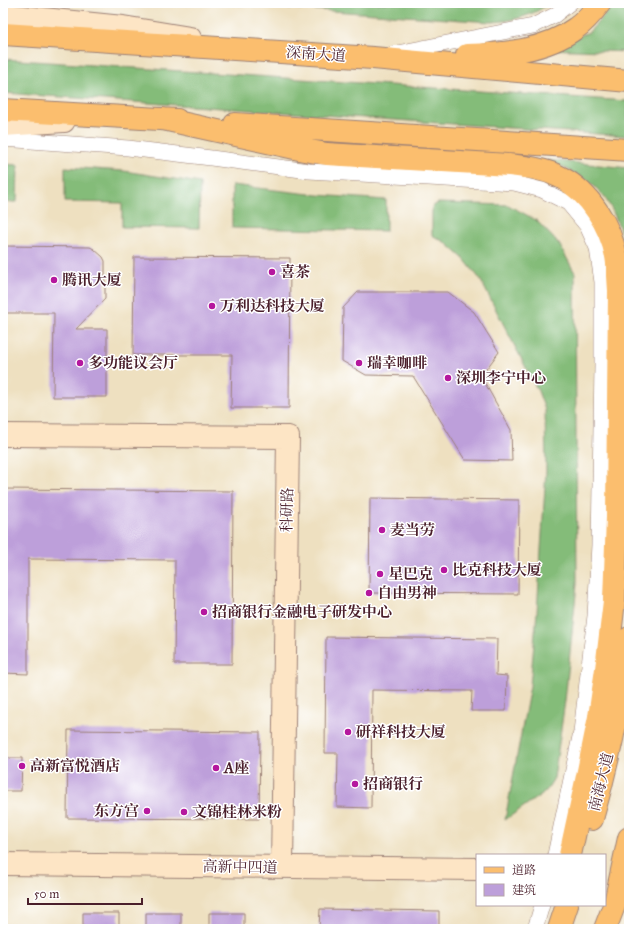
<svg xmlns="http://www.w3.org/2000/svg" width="632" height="932" viewBox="0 0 632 932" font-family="'IM FELL Great Primer','Noto Serif SC',serif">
	<rect width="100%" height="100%" fill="#fff"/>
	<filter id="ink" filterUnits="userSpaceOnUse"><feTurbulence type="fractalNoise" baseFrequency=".025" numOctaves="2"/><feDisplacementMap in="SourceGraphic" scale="8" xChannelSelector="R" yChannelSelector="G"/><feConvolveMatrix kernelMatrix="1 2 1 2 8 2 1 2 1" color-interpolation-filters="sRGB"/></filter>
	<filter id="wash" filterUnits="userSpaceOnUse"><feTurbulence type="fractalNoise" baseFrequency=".012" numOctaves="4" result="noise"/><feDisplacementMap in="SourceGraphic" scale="16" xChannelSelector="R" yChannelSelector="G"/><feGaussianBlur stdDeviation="0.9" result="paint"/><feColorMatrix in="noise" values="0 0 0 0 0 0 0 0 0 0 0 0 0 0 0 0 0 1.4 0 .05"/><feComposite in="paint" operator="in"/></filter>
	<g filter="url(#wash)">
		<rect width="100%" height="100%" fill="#eee0c0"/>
		<path fill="#84bc79" stroke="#676e52" d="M216,3H550C532,16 514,21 491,22Z
			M614,3H629V52L547,49L589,32L609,10Z
			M3,59L628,101L627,136L3,93Z
			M547,160L629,168L628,261C621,231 614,198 586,180C574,172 560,166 547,160Z
			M3,164L18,165L17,202H3Z
			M65,167L124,171L200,183L199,228L122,227V203L65,202Z
			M232,185L318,195L386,200V231L232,228Z
			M438,203L508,205L536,220L559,244L575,273L577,584L565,701L554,778L546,791L505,820L530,686L537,612L546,471L545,410L538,391L480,279L464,259L446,243L432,235V207Z"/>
		<g id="blocks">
			<path fill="#bd9fda" d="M3,246L90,247L94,249L103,257L105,261V299L76,329H107V397H53L54,313H3Z
				M134,257L290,258L289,408H231L232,355H133Z
				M358,292H448L474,312L499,352L481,376L511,430L512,461L465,460L413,376L366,375L342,361L343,308Z
				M3,489L233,491L232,664H174L175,560L28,559V674L3,673Z
				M370,498L519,500L518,594L369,593Z
				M326,637L497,639L496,675L507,676L506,711H471L472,691L372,690L371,808L337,807L338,753H325Z
				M68,730L260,732L259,819L67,818Z
				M3,758H22L21,791H3Z
				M320,909L439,911V929H319Z
				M83,913H119V929H83Z
				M146,913H181V929H146Z
				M209,913H244V929H209Z"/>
		</g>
	</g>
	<g filter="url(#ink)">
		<use href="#blocks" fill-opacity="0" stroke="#9c8076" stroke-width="1"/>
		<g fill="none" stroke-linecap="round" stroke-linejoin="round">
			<g stroke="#9c8076" stroke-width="16">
				<path id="street" d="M392,54L533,26L555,15L570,3
					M3,139L128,148L211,158L309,171L514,183L542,190L568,203L587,226L597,248L602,282V366L599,545L595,616L581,732L555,855
					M535,929L542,905"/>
			</g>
			<g stroke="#9c8076" stroke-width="24">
				<path id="secondary" d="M3,15L123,27L190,38
					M3,125L64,121
					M3,435L288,437L282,867
					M3,864L477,869"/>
			</g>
			<g stroke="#9c8076" stroke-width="24">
				<path id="primary" d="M3,34L373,58L629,81
					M467,55C504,54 545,51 576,28C586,21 593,12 600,3
					M3,110L177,120
					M163,119L304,150L327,154L509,165C527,167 546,169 562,178C590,193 610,226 616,256C618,267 618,279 619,290L617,517L614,601L606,669L599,717L586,781L570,855
					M235,124L629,150
					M592,819C609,759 622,699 629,638
					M559,929L567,905
					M605,929L615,903L629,838"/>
			</g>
			<use href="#street" stroke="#fff" stroke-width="15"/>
			<use href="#secondary" stroke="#fde5c5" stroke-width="22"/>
			<use href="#primary" stroke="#fbbe6e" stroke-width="22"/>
		</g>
	</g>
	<g fill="#b5179e" stroke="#fff" stroke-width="1.5">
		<circle cx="272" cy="272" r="4"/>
		<circle cx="54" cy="280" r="4"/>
		<circle cx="212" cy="306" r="4"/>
		<circle cx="80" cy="363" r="4"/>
		<circle cx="359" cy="363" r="4"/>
		<circle cx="448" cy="378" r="4"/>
		<circle cx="382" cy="530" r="4"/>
		<circle cx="444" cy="570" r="4"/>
		<circle cx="380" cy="574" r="4"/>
		<circle cx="369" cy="593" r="4"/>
		<circle cx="204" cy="612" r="4"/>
		<circle cx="348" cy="732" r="4"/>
		<circle cx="22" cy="766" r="4"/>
		<circle cx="216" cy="768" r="4"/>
		<circle cx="355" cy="784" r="4"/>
		<circle cx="147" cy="811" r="4"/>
		<circle cx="184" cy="812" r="4"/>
	</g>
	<g text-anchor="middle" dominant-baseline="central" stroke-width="3" stroke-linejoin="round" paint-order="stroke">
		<g font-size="15" fill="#4a1f2b" stroke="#fff">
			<text transform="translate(316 54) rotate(4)">深南大道</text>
			<text transform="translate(287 510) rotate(-89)">科研路</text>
			<text transform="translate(601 782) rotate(-76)">南海大道</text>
			<text transform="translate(240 867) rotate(1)">高新中四道</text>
		</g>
		<g font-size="15" font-weight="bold" fill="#4a1f2b" stroke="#fff" text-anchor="start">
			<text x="280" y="272">喜茶</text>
			<text x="62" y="280">腾讯大厦</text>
			<text x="220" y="306">万利达科技大厦</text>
			<text x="88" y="363">多功能议会厅</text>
			<text x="367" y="363">瑞幸咖啡</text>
			<text x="456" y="378">深圳李宁中心</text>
			<text x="390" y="530">麦当劳</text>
			<text x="452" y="570">比克科技大厦</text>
			<text x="388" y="574">星巴克</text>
			<text x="377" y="593">自由男神</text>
			<text x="212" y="612">招商银行金融电子研发中心</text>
			<text x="356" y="732">研祥科技大厦</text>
			<text x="30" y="766">高新富悦酒店</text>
			<text x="224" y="768">A座</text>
			<text x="363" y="784">招商银行</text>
			<text x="139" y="811" text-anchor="end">东方宫</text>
			<text x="192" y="812">文锦桂林米粉</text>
		</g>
	</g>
	<rect width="632" height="932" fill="none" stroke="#fff" stroke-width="16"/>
	<rect x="476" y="854" width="130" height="52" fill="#ffffff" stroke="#b7a5aa"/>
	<rect x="484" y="867" width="20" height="6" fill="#fbbe6e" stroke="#b7a5aa"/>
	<text x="512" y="874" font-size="12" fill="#4a1f2b">道路</text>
	<rect x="484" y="884" width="20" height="12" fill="#bd9fda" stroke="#b7a5aa"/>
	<text x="512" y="894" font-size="12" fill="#4a1f2b">建筑</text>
	<path d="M28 898v6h114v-6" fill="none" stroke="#4a1f2b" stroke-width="2"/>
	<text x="34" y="898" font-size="12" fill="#4a1f2b" stroke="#ffffff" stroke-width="3" paint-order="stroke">50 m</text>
</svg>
